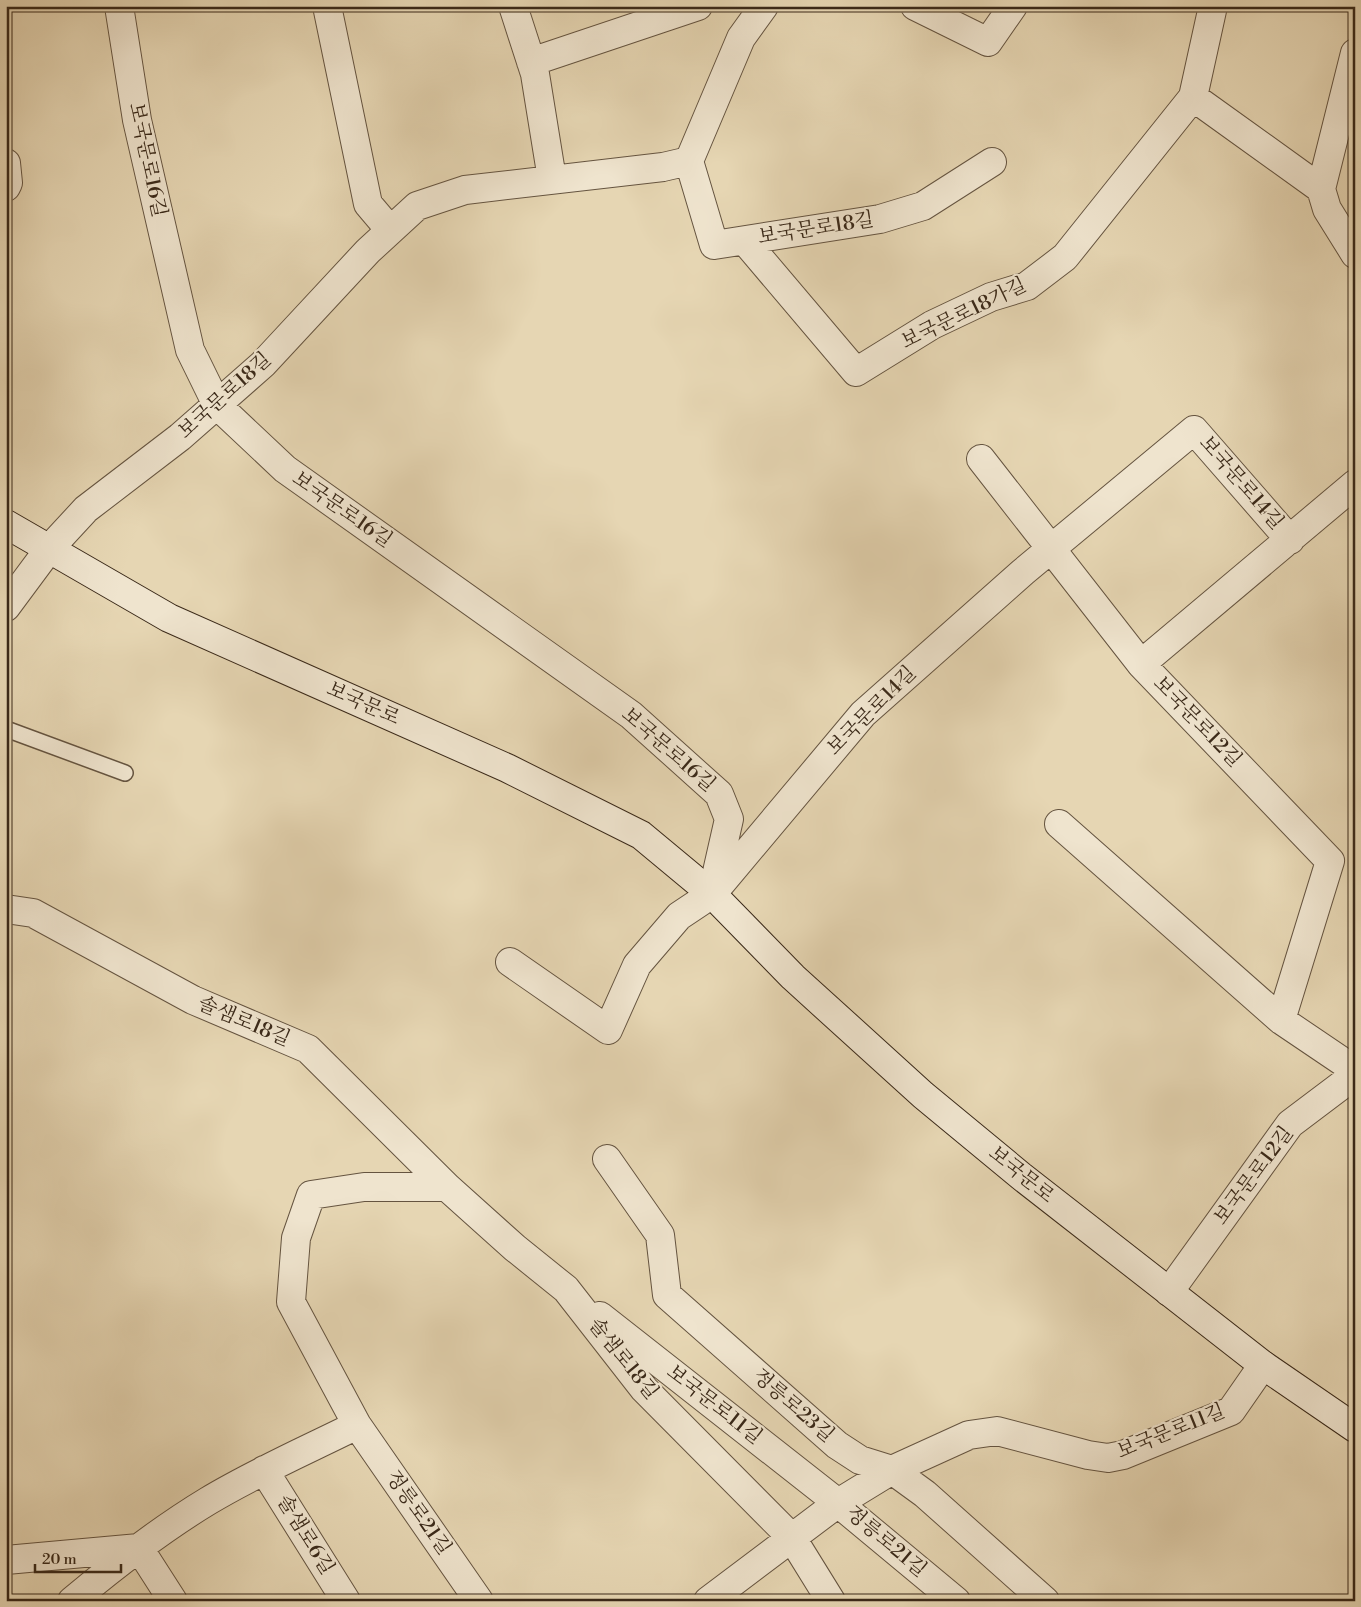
<svg xmlns="http://www.w3.org/2000/svg" width="1361" height="1607" viewBox="0 0 1361 1607" font-family="'Libre Bodoni','Noto Serif KR',serif">
	<rect width="100%" height="100%" fill="#e6d6b3"/>
	<filter id="stains"><feTurbulence type="fractalNoise" baseFrequency=".004" numOctaves="4"/><feColorMatrix values="0 0 0 0 .2 0 0 0 0 .09 0 0 0 0 .02 0 0 0 .5 -.17"/></filter>
	<radialGradient id="worn" r=".72"><stop offset=".6" stop-color="#630" stop-opacity="0"/><stop offset="1" stop-color="#630" stop-opacity=".3"/></radialGradient>
	<g fill="none" stroke-linecap="round" stroke-linejoin="round">
		<g stroke="#655440" stroke-width="18">
			<path id="lane" d="M6,729L125,773"/>
		</g>
		<g stroke="#655440" stroke-width="30">
			<path id="street" d="M119,6L137,120L190,350L217,405L285,469L631,715L719,794L729,819L712,894
				M327,6L368,204L390,230
				M513,6L535,74L552,179
				M764,6L741,38L689,161L714,245L880,219L923,206L992,162
				M915,6L988,42L1013,6
				M1355,53L1321,189L1327,209L1355,254
				M531,62L698,6
				M1193,97L1321,189
				M6,163L8,183L6,187
				M745,241L856,372L932,325L991,297L1027,286L1065,257L1193,97L1213,6
				M981,459L1141,664L1330,861L1281,1020
				M6,607L49,549L86,509L180,437L263,364L368,251L417,206L465,190L663,167L689,161
				M1141,664L1355,484
				M1059,824L1281,1020L1355,1070
				M6,909L33,913L193,1000L308,1049L447,1187
				M510,962L608,1030L637,965L679,916L712,894L863,714L1023,572L1194,430L1290,540
				M607,1159L660,1235L667,1295L837,1445L860,1460L892,1470L925,1494L1045,1601
				M1169,1292L1290,1124L1355,1075
				M600,1316L838,1503L956,1601
				M264,1470L346,1601
				M6,1560L139,1548L173,1601
				M72,1601C115,1565 160,1530 208,1501C256,1472 307,1450 357,1425
				M479,1601L357,1425L291,1302L296,1238L311,1195L364,1187H447L515,1248L566,1289L644,1389L792,1538L831,1601
				M708,1601L838,1503L892,1470L969,1435L997,1431L1088,1455L1108,1458L1123,1455L1231,1411L1263,1365"/>
		</g>
		<g stroke="#3a2919" stroke-width="30">
			<path id="secondary" d="M6,524L169,618L507,768L641,835L712,894L793,977L923,1095L1021,1176L1263,1365L1355,1428"/>
		</g>
		<use href="#lane" stroke="#efe4ce" stroke-width="15"/>
		<use href="#street" stroke="#efe4ce" stroke-width="28"/>
		<use href="#secondary" stroke="#efe4ce" stroke-width="28"/>
	</g>
	<g text-anchor="middle" dominant-baseline="central" stroke-width="4.5" stroke-linejoin="round" paint-order="stroke">
		<g font-size="20" fill="#3a2919" stroke="#efe4ce">
			<text transform="translate(147 160) rotate(78)">보국문로16길</text>
			<text transform="translate(816 229) rotate(-9)">보국문로18길</text>
			<text transform="translate(964 314) rotate(-26)">보국문로18가길</text>
			<text transform="translate(225 396) rotate(-42)">보국문로18길</text>
			<text transform="translate(1241 483) rotate(49)">보국문로14길</text>
			<text transform="translate(342 510) rotate(35)">보국문로16길</text>
			<text transform="translate(363 704) rotate(24)">보국문로</text>
			<text transform="translate(872 711) rotate(-45)">보국문로14길</text>
			<text transform="translate(1197 722) rotate(46)">보국문로12길</text>
			<text transform="translate(668 750) rotate(41)">보국문로16길</text>
			<text transform="translate(244 1022) rotate(23)">솔샘로18길</text>
			<text transform="translate(1021 1175) rotate(39)">보국문로</text>
			<text transform="translate(1254 1176) rotate(-53)">보국문로12길</text>
			<text transform="translate(623 1359) rotate(51)">솔샘로18길</text>
			<text transform="translate(714 1405) rotate(38)">보국문로11길</text>
			<text transform="translate(793 1406) rotate(41)">정릉로23길</text>
			<text transform="translate(1171 1432) rotate(-22)">보국문로11길</text>
			<text transform="translate(418 1513) rotate(55)">정릉로21길</text>
			<text transform="translate(305 1535) rotate(58)">솔샘로6길</text>
			<text transform="translate(886 1542) rotate(40)">정릉로21길</text>
		</g>
	</g>
	<rect width="1361" height="1607" fill="none" stroke="#e6d6b3" stroke-width="25"/>
	<rect x="8" y="8" width="1346" height="1592" fill="none" stroke="#3a2919" stroke-width="2.5"/>
	<rect x="12" y="12" width="1336" height="1582" fill="none" stroke="#3a2919"/>
	<path d="M35 1564v8h86v-8" fill="none" stroke="#3a2919" stroke-width="2.5"/>
	<text x="42" y="1564" font-size="15" fill="#3a2919" stroke="#efe4ce" stroke-width="4" paint-order="stroke">20 m</text>
	<rect width="100%" height="100%" filter="url(#stains)"/>
	<rect width="100%" height="100%" fill="url(#worn)"/>
</svg>
